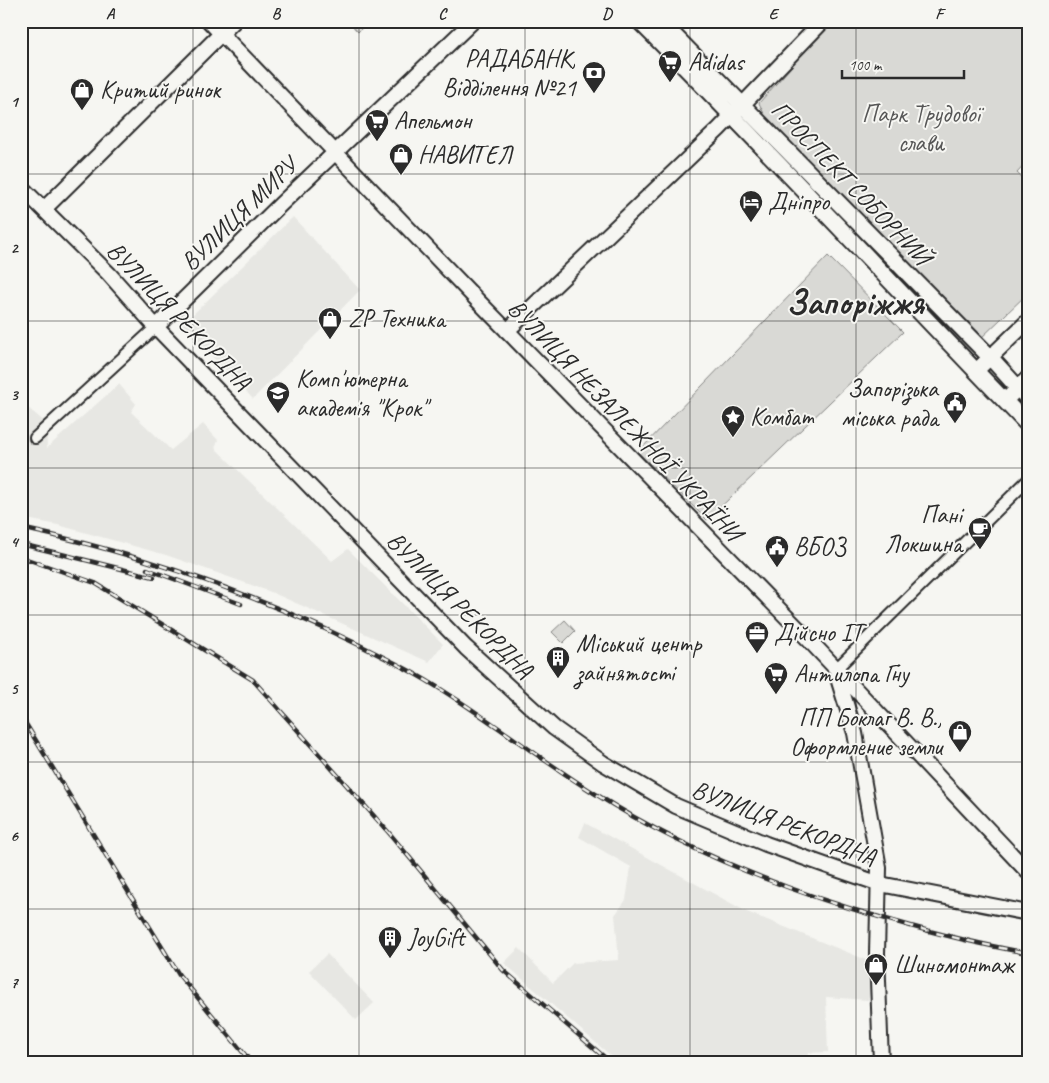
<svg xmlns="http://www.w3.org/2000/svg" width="1049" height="1083" viewBox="0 0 1049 1083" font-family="Caveat,sans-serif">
	<rect width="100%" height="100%" fill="#f6f6f2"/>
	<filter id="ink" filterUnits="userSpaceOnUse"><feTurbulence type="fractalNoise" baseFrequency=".02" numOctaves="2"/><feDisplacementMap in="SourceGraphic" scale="10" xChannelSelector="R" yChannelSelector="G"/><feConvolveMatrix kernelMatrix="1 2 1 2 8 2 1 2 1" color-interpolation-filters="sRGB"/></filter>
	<g filter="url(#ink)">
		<path fill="#e7e7e3" d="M293,217L360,290L253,399L182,325Z
			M119,384L136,404L131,412L171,450L203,424L218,440L215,448L332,561L348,549L443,644L429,662L271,592L166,555L58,525L21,518V402L46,423L47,448Z
			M585,823L747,912L874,963L875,979L868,1000L826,997L828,1052L808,1053L807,1062H618L504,963L519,948L553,983L573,963L619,960L615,915L626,900L631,867L579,837Z
			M327,954L374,1003L356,1020L309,971Z"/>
		<path fill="#d9d9d5" stroke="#828280" d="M348,21H369L358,32Z
			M832,21H1028V161L1017,173L1028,183V293L979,340L899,261L766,118L759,103Z
			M828,256L903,332L707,520L638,452Z
			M565,620L575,631L563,643L552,632Z"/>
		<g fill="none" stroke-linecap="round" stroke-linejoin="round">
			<g stroke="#2b2b2b" stroke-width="14">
				<path id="street" d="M35,438L156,327
					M835,670L1028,480"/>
			</g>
			<g stroke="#2b2b2b" stroke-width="18">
				<path id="secondary" d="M209,21L481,304L810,641L1028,872
					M21,187L109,274L156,327L466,648L554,728L603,763L676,806L766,844L839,870L880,884L1028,913
					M44,209L234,21
					M156,327L281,204L473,21
					M507,331L719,129L823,21
					M976,371L1028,321
					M1005,401L1028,378
					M837,675L855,733L879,868L877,953L881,1062"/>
			</g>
			<g stroke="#2b2b2b" stroke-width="19">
				<path id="primary" d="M639,21C771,153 898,291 1028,425
					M660,21L990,357L1028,399"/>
			</g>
			<use href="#street" stroke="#f6f6f2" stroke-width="10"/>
			<use href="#secondary" stroke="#f6f6f2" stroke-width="14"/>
			<use href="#primary" stroke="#f6f6f2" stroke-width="15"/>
			<g stroke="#2b2b2b" stroke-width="4.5">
				<path id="rail" d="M21,528C150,556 278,602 395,663C465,699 527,751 594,793C686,852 789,892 893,921C938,934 982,945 1028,953
					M21,544L154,577
					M21,557L95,583L253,680L390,834L503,970L610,1062
					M147,569L241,604
					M21,716L179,975L251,1062"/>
			</g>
			<use href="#rail" stroke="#f6f6f2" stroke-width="2.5" stroke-dasharray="8" stroke-linecap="butt"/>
		</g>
	</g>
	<path fill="none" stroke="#2b2b2b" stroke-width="1" stroke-opacity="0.55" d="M193,21V1062M359,21V1062M525,21V1062M690,21V1062M856,21V1062M21,174H1028M21,321H1028M21,468H1028M21,615H1028M21,762H1028M21,909H1028"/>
	<defs>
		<g id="supermarket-pin" transform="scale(1.25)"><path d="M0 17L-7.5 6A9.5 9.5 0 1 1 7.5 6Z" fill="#2b2b2b" stroke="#f6f6f2"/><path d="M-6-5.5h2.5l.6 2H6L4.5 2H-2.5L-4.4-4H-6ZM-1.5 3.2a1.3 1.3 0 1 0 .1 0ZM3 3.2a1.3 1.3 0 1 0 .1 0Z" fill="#fff"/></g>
		<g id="bank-pin" transform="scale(1.25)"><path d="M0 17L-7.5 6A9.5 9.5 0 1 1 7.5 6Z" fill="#2b2b2b" stroke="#f6f6f2"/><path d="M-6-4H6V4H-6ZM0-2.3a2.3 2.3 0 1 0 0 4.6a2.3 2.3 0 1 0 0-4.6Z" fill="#fff"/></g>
		<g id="shop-pin" transform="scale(1.25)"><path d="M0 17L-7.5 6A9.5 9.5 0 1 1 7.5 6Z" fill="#2b2b2b" stroke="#f6f6f2"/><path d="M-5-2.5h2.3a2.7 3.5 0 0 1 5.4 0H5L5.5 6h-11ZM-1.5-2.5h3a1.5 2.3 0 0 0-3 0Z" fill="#fff"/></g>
		<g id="hotel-pin" transform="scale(1.25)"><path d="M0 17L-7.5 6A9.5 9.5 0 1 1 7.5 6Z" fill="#2b2b2b" stroke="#f6f6f2"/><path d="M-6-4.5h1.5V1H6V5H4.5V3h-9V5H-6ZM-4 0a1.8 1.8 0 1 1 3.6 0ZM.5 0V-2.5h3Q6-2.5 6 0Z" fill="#fff"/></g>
		<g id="school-pin" transform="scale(1.25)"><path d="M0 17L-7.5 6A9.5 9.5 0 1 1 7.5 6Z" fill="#2b2b2b" stroke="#f6f6f2"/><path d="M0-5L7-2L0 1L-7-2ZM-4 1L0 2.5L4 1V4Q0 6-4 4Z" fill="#fff"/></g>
		<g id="civic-pin" transform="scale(1.25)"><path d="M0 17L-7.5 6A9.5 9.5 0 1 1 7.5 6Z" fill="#2b2b2b" stroke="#f6f6f2"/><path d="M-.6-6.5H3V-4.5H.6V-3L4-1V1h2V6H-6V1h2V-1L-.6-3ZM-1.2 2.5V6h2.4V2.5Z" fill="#fff"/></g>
		<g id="sight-pin" transform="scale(1.25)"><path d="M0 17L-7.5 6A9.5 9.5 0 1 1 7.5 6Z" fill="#2b2b2b" stroke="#f6f6f2"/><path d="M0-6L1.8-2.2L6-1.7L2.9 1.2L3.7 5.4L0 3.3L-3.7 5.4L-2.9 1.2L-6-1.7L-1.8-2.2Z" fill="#fff"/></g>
		<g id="cafe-pin" transform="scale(1.25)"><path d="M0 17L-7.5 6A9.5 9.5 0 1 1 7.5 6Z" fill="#2b2b2b" stroke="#f6f6f2"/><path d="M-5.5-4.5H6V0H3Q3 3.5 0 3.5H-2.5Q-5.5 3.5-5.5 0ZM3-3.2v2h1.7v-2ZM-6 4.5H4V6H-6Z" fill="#fff"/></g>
		<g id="office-pin" transform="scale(1.25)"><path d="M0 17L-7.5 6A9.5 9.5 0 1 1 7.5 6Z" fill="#2b2b2b" stroke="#f6f6f2"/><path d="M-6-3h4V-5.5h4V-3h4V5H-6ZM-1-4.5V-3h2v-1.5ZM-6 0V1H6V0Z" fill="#fff"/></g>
		<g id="building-pin" transform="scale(1.25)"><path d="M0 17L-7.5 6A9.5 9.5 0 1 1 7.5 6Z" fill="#2b2b2b" stroke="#f6f6f2"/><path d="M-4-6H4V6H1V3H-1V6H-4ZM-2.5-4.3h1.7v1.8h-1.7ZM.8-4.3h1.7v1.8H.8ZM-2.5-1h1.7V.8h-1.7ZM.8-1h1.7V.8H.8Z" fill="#fff"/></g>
	</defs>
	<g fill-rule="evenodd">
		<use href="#supermarket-pin" x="670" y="62"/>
		<use href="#bank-pin" x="594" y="73"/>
		<use href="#shop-pin" x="82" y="90"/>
		<use href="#supermarket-pin" x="377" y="121"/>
		<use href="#shop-pin" x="401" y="155"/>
		<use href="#hotel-pin" x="751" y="202"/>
		<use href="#shop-pin" x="330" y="319"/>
		<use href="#school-pin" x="278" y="393"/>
		<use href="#civic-pin" x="955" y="403"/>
		<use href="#sight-pin" x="733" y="417"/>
		<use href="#cafe-pin" x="980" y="529"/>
		<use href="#civic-pin" x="777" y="547"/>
		<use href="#office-pin" x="757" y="633"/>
		<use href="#building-pin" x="558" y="658"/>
		<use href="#supermarket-pin" x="776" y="674"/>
		<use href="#shop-pin" x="960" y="732"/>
		<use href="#building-pin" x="390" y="938"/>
		<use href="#shop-pin" x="876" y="965"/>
	</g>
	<g text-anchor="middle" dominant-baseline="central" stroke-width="4" stroke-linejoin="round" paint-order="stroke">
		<g font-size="25" fill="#2b2b2b" stroke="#f6f6f2" text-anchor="start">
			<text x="576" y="59" text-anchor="end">РАДАБАНК,<tspan x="576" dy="29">Відділення №21</tspan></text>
			<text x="688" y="62">Adidas</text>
			<text x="100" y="90">Критий ринок</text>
			<text x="394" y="121">Апельмон</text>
			<text x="418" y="155">НАВИТЕЛ</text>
			<text x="768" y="202">Дніпро</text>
			<text x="348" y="319">ZP Техника</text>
			<text x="296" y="379">Комп'ютерна<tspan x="296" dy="29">академія "Крок"</tspan></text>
			<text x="938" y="389" text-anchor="end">Запорізька<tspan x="938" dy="29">міська рада</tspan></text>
			<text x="750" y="417">Комбат</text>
			<text x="962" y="515" text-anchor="end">Панi<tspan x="962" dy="29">Локшина</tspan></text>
			<text x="794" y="547">ВБОЗ</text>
			<text x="774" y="633">Дійсно ІТ</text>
			<text x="576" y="644">Міський центр<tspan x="576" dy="29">зайнятості</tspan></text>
			<text x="794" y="674">Антилопа Гну</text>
			<text x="942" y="718" text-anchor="end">ПП Боклаг В. В.,<tspan x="942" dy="29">Оформление земли</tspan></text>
			<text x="408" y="938">JoyGift</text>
			<text x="894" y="965">Шиномонтаж</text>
		</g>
		<g font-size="25" fill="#565656" stroke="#f6f6f2">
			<text x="921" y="114">Парк Трудової<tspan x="921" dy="29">слави</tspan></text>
		</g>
		<g font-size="25" fill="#2b2b2b" stroke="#f6f6f2">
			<text transform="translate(851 183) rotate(46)">ПРОСПЕКТ СОБОРНИЙ</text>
			<text transform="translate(239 214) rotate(-44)">ВУЛИЦЯ МИРУ</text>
			<text transform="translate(179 316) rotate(46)">ВУЛИЦЯ РЕКОРДНА</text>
			<text transform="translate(625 420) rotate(46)">ВУЛИЦЯ НЕЗАЛЕЖНОЇ УКРАЇНИ</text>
			<text transform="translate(460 605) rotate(45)">ВУЛИЦЯ РЕКОРДНА</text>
			<text transform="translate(784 823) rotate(21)">ВУЛИЦЯ РЕКОРДНА</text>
		</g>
		<g font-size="35" font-weight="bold" fill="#2b2b2b" stroke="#f6f6f2">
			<text x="855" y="302">Запоріжжя</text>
		</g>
	</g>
	<rect width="1049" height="1083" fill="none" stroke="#f6f6f2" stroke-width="55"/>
	<path d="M842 70v8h122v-8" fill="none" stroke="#2b2b2b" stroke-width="2.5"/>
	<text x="849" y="70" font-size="15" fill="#2b2b2b" stroke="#f6f6f2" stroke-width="4" paint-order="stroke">100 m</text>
	<rect x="28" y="28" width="994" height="1028" fill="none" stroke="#2b2b2b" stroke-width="2"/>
	<g font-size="16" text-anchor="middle" font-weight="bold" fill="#2b2b2b">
		<text x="110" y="19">A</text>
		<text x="276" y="19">B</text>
		<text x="442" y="19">C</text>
		<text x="607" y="19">D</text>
		<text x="773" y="19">E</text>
		<text x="939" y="19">F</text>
		<text x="14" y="107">1</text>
		<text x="14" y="253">2</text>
		<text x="14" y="400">3</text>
		<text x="14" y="547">4</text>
		<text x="14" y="694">5</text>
		<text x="14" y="841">6</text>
		<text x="14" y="988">7</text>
	</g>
</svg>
